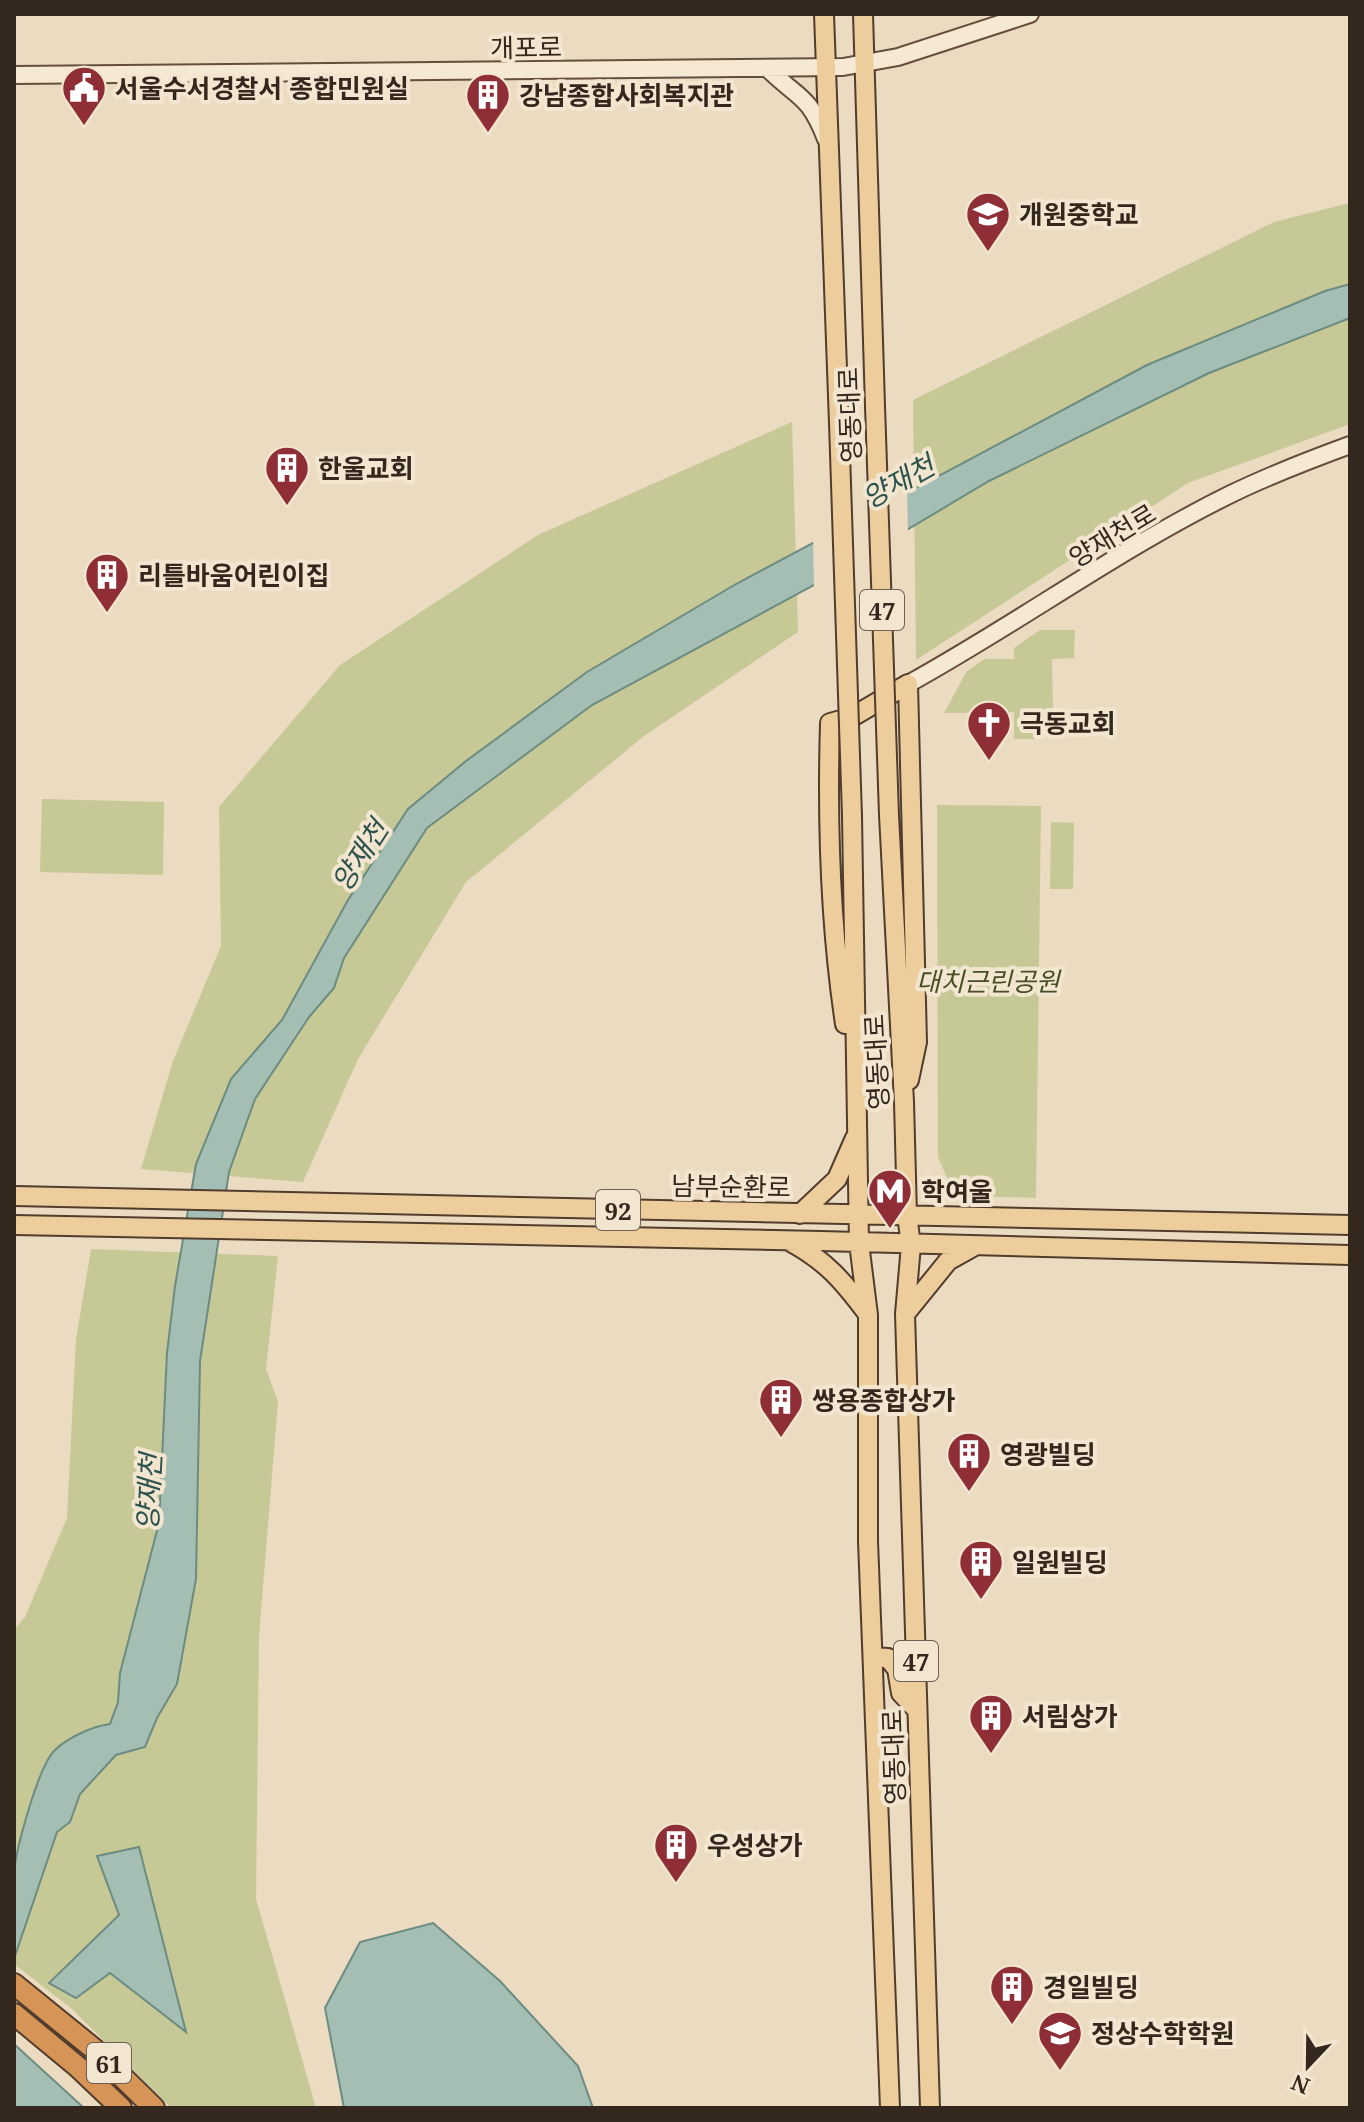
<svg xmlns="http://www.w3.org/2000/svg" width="1364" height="2122" viewBox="0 0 1364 2122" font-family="'Noto Serif','Noto Sans KR',serif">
	<rect width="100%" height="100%" fill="#ebdbc1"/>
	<path fill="#c6c896" d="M1350,203V424L1188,483L916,660L913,400L1274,222Z
		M792,422L798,632L644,736L466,882L358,1059L303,1182L141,1169L173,1061L221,946L219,807L340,665L538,535Z
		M1040,630H1075L1074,658L1052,659L1053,712L1042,713V739H1014V712L944,713L967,671L985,659H1014V648Z
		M42,799L164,802L163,875L40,872Z
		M937,805L1041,806L1036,1198L974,1196L948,1180L938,1157Z
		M1051,822L1074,823L1073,889H1050Z
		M91,1249L278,1256L266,1369L278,1402L259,1636L256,1899L316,2108H171L72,2009L14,1964V1630L25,1617L67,1518L76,1339Z"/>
	<path fill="#a4beb4" stroke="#6c8b81" stroke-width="2" d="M1350,284V318L1209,373L989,481L816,584L592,705L427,828L344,958L334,988L309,1017L255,1099L229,1172L200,1361L196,1579L177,1684L157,1718L145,1747L116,1755L80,1794L70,1822L57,1832L14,1959C14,1930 12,1900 14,1872C16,1850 38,1766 55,1750C67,1738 93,1726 110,1724L118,1702L120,1673L159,1523L167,1353L175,1286L196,1164L231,1079L282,1020L348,900L408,809L466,761L587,672L736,584L1147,365L1325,291Z
		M139,1847L186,2032L110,1973L76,1998L49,1983L119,1915L97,1856Z
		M433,1923L500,1981L578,2066L593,2108H344L325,2008L360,1942Z
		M14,2044L84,2108H14Z"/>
	<path fill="#ebdbc1" d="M907,488L908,534L814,590L813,538Z"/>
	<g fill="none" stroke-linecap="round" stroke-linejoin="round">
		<g stroke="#654e3d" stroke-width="20">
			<path id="secondary" d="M767,68C798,99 808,93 826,139
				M14,75L843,67L898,57L1030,14
				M908,684C1017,624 1119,549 1231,494C1270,475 1309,460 1350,445"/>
		</g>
		<g stroke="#513c2e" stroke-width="22">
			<path id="primary" d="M824,14L839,423
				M863,14L875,406
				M889,815L904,1102L907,1215L911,1245L905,1314L930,2108
				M852,816L859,1243L868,1315V1541L890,2108
				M845,1024C830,924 827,824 830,723L852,717L908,684L917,1042L909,1080
				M14,1196L1350,1225
				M800,1214L837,1179L855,1138
				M14,1225L821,1241L1350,1255
				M791,1242C826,1261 843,1281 867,1313
				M905,1314L948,1261L973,1247
				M873,1657L888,1658L897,1669L901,1693L917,1710"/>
		</g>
		<g stroke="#513c2e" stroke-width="24">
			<path id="highway" d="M14,1984L94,2049L154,2108
				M14,2014L78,2067L121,2108"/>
		</g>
		<use href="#secondary" stroke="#f6e9d4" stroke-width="16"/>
		<use href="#primary" stroke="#eccd9b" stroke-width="18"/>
		<use href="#highway" stroke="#d69456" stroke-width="20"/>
		<g stroke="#513c2e" stroke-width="22" stroke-linecap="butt">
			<path id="primary-bridge" d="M875,406L889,815
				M839,423L852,816"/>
		</g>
		<use href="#primary-bridge" stroke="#eccd9b" stroke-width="18"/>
	</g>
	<defs>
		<g id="civic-pin" transform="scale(2.3)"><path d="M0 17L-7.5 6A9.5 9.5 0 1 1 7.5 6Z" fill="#8f2e36" stroke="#f3e6d0"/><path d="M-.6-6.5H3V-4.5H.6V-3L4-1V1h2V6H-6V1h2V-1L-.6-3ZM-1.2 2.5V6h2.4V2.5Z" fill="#fff"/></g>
		<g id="building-pin" transform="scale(2.3)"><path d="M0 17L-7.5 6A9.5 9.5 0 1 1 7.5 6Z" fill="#8f2e36" stroke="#f3e6d0"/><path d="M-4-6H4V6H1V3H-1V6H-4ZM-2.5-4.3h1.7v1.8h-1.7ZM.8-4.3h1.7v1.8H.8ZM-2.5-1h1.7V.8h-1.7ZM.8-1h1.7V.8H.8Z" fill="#fff"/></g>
		<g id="school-pin" transform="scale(2.3)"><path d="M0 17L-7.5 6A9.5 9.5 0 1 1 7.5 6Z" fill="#8f2e36" stroke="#f3e6d0"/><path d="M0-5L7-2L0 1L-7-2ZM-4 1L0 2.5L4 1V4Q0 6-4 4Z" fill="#fff"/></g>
		<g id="church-pin" transform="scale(2.3)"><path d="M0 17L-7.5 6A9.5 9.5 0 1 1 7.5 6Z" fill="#8f2e36" stroke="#f3e6d0"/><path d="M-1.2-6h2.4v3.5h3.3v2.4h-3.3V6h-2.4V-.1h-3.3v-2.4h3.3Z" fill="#fff"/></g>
		<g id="metro-pin" transform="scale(2.3)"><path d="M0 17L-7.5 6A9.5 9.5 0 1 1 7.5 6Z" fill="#8f2e36" stroke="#f3e6d0"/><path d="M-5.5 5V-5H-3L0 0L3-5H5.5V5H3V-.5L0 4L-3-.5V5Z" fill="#fff"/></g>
	</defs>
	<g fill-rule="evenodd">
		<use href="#civic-pin" x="84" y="88"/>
		<use href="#building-pin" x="488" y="95"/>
		<use href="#school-pin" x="988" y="214"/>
		<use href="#building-pin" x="287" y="468"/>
		<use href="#building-pin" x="107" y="575"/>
		<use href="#church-pin" x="989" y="723"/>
		<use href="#metro-pin" x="890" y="1191"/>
		<use href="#building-pin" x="781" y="1400"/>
		<use href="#building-pin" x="969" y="1454"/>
		<use href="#building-pin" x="981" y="1562"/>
		<use href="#building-pin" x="991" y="1716"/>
		<use href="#building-pin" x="676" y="1845"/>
		<use href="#building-pin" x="1012" y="1987"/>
		<use href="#school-pin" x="1060" y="2033"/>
	</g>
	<g text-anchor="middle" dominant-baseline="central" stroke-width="8" stroke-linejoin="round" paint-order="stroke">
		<g fill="#f3e6d0" stroke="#6d6053" stroke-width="2">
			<rect x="860" y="590" width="44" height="40" rx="6"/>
			<rect x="596" y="1190" width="44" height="40" rx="6"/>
			<rect x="894" y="1641" width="44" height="40" rx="6"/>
			<rect x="87" y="2043" width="44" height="40" rx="6"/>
		</g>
		<g font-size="24" font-weight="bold" fill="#34271d">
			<text x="882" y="610">47</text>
			<text x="618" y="1210">92</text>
			<text x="916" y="1661">47</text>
			<text x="109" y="2063">61</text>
		</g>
		<g font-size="26" fill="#34271d" stroke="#f3e6d0">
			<text transform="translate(526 47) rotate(-1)">개포로</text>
			<text transform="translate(849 415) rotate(-92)">영동대로</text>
			<text transform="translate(1112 535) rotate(-31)">양재천로</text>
			<text transform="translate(876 1062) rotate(-93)">영동대로</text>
			<text transform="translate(731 1186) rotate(1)">남부순환로</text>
			<text transform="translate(893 1757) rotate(-92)">영동대로</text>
		</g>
		<g font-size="26" font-weight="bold" fill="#34271d" stroke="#f3e6d0" text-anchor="start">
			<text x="115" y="88">서울수서경찰서 종합민원실</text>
			<text x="519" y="95">강남종합사회복지관</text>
			<text x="1019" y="214">개원중학교</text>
			<text x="318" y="468">한울교회</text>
			<text x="138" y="575">리틀바움어린이집</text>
			<text x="1020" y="723">극동교회</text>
			<text x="921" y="1191">학여울</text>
			<text x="812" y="1400">쌍용종합상가</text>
			<text x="1000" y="1454">영광빌딩</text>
			<text x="1012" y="1562">일원빌딩</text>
			<text x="1022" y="1716">서림상가</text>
			<text x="707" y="1845">우성상가</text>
			<text x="1043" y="1987">경일빌딩</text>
			<text x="1091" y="2033">정상수학학원</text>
		</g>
		<g font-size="26" font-style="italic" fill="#484f25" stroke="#f3e6d0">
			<text x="988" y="981">대치근린공원</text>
		</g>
		<g font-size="28" font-style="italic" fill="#2d534e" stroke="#f3e6d0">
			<text transform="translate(898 481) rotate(-29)">양재천</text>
			<text transform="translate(359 855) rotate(-57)">양재천</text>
			<text transform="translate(148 1492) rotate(-87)">양재천</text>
		</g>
	</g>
	<rect width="1364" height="2122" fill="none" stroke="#34271d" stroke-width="32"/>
	<g transform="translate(1308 2066) rotate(202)" stroke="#f3e6d0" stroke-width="6" paint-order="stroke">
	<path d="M0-6L14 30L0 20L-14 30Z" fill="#34271d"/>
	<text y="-12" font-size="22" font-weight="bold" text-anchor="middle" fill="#34271d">N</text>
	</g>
</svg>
